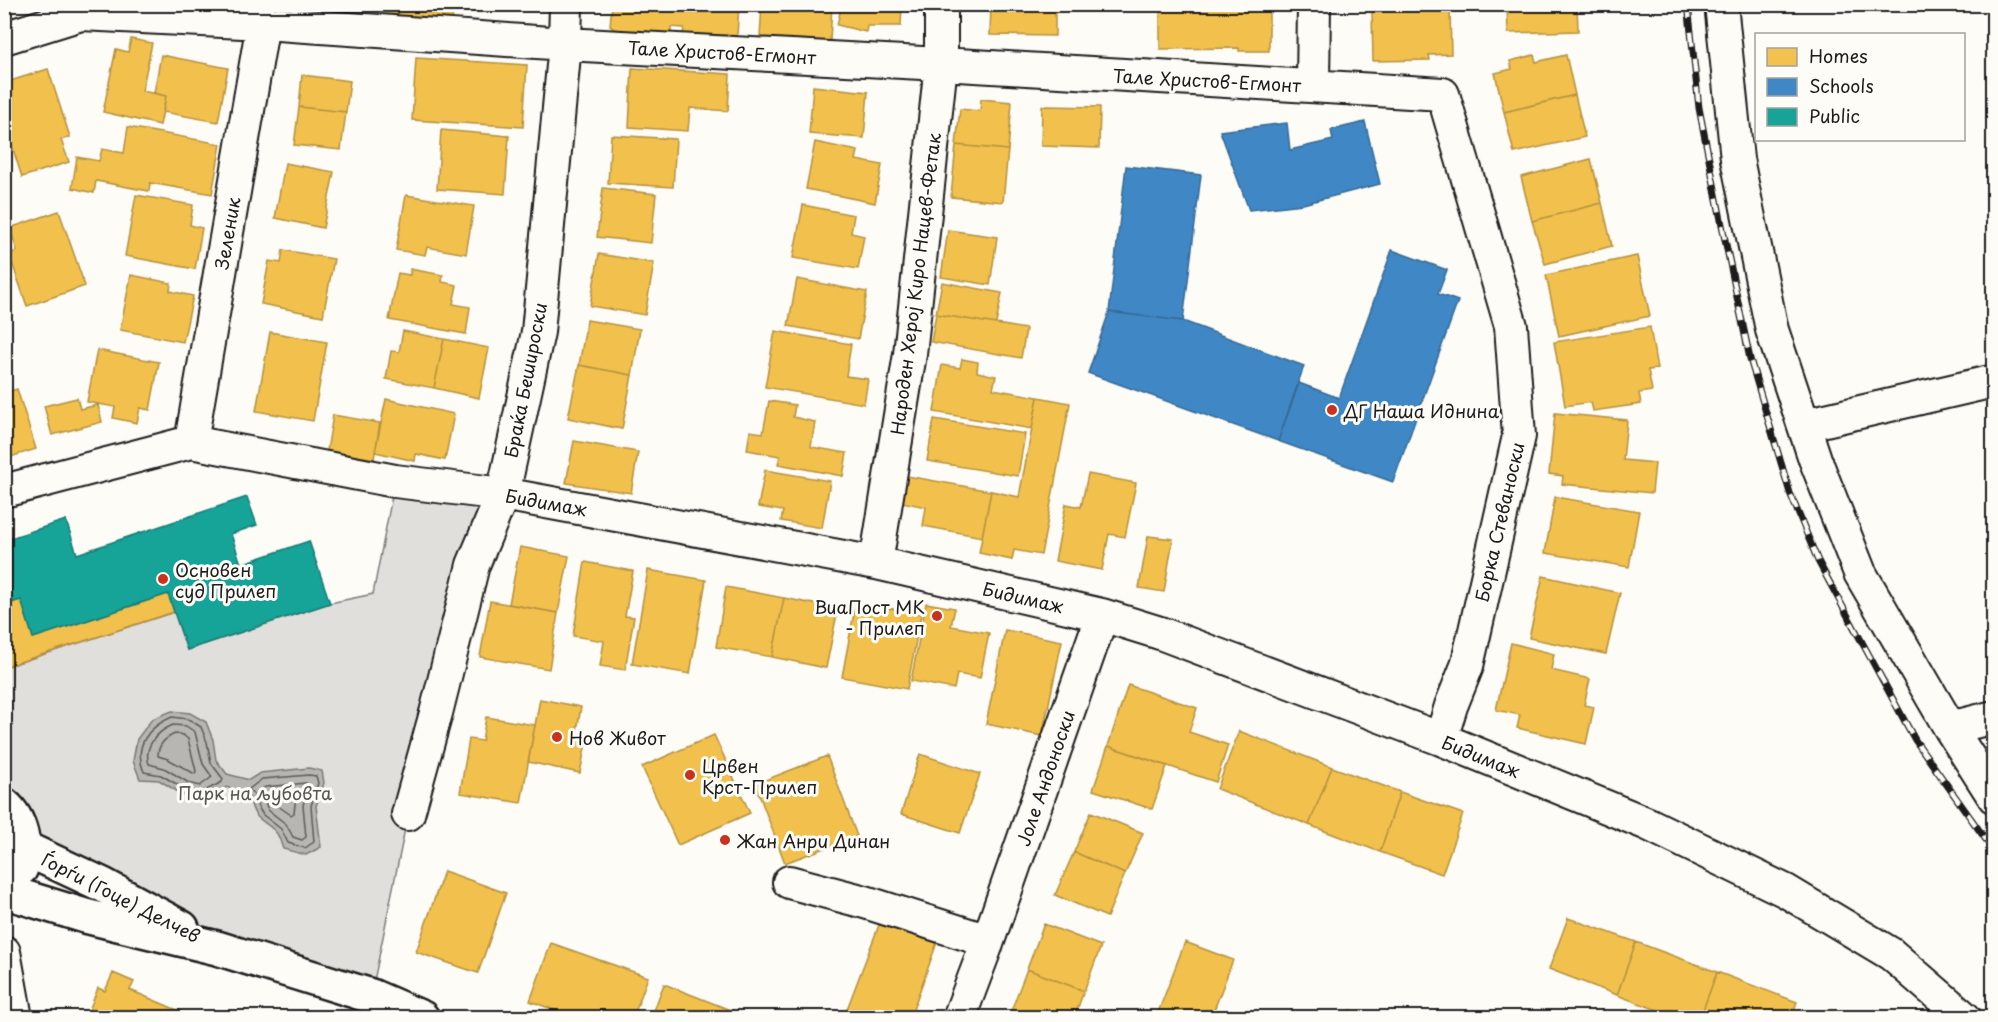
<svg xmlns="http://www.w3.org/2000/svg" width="1998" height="1022" viewBox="0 0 1998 1022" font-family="'Playpen Sans',sans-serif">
	<rect width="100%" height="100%" fill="#fdfcf7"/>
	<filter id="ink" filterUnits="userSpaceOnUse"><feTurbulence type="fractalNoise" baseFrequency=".0167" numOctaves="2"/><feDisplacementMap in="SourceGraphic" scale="12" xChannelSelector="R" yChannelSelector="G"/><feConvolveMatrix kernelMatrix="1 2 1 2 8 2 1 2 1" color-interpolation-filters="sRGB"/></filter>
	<g filter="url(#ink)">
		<path fill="#e0dfdb" stroke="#7e7e7c" stroke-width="1.5" d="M395,481L503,494L408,814L371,996L217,948L24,848L5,805V667L174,612L187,650L330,603L373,594Z"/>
		<path fill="#b7b6b2" stroke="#797876" stroke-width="1.5" d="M172,711L190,713L206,722L213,740L216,760L227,774L249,780L260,773L309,768L322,771L324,783L316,806L321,847L306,855L283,849C281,843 279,835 275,831C259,816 255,822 249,797L227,787L200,801L183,795L159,780L140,779L133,761L137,739L152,719Z"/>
		<path fill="#f2c14e" stroke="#b2903f" stroke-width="1.5" d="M4,4H24L4,11Z
			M383,4H453L452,23L382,16Z
			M612,4H739L737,36L683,34L684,28L671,27V33H663V36L619,32L610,26Z
			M762,4H832L830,42L760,38Z
			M842,4H902L901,26H867L866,32L837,25Z
			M991,4H1055V36L990,35Z
			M1084,4H1125V8L1084,6Z
			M1160,4H1269V51H1239V48L1160,49Z
			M1507,4H1577L1578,31L1508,33Z
			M1450,8L1451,54L1429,55L1430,60L1373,61L1372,10Z
			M131,39L152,43L142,91L166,96L160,125L103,112L116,49L128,52Z
			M161,55L228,68L218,122L163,112L166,96L154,93Z
			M1534,55L1536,62L1566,55L1575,95L1504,112L1495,73L1512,69L1510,61Z
			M416,58L527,65L523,127L412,120Z
			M632,68L730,74L728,111L690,108L688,131L629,127Z
			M48,69L70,137L61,140L69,162L22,177L4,121V83Z
			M302,75L350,81L346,112L299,107Z
			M813,86L868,92L864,138L809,134Z
			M1575,95L1585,137L1514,153L1504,112Z
			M981,99L1012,102L1008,150L956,145L960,109L980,111Z
			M1042,106L1100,107L1099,148L1041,146Z
			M299,107L346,112L341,150L294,145Z
			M128,127L221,144L212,194L150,183L149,191L96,181L94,193L72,188L77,157L99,161L102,149L124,153Z
			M441,130L509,136L505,194L437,189Z
			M611,135L676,139L673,187L608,183Z
			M815,142L858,151L856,160L882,165L875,203L806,189Z
			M956,145L1008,150L1003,202L951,197Z
			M1591,159L1602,203L1532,221L1521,177Z
			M285,163L334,172L323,228L275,218Z
			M603,188L656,194L651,243L597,237Z
			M136,195L193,205L190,225L202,228L195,269L125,256Z
			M406,195L474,206L466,254L427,247L425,255L396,250Z
			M1602,203L1612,246L1545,264L1532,221Z
			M803,205L854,215L851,233L864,236L858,269L793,258Z
			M59,211L85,286L27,306L9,254L17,251L10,228Z
			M948,230L997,237L990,285L941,277Z
			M283,250L334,259L323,316L261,304L269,261L281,263Z
			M599,254L654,263L645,315L590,306Z
			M1637,256L1650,316L1559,336L1546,275Z
			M410,269L443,275L442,282L457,285L453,304L470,307L466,334L389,320L398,273L410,275Z
			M131,275L171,283L170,291L193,296L183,342L120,330Z
			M797,279L867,292L858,339L788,326Z
			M942,282L1002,293L996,324L936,314Z
			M936,314L1026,329L1021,358L931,342Z
			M587,320L640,329L632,375L579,365Z
			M1650,327L1657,369L1648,370L1652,391L1639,393L1641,404L1593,411L1591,402L1565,406L1554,342Z
			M403,331L444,339L434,388L386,379L391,351L399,352Z
			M775,331L851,344L846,376L868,379L864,404L765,387Z
			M270,332L327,342L313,421L256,411Z
			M444,339L489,348L479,398L434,388Z
			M97,350L159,362L150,410L140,408L137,423L113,418L115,407L87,402Z
			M962,359L978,362L977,372L996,376L993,389L1038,397L1032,429L934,412L942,365L960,368Z
			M579,365L632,375L622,429L568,418Z
			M17,389L36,449L4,459V393Z
			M1038,397L1070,403L1041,555L1014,550L1012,560L979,553L991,491L1019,497Z
			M77,398L80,409L98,405L102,422L52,435L44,406Z
			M386,399L454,414L445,460L416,454L415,461L375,452Z
			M769,401L795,405L793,417L815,422L811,447L847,453L843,476L778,464L780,456L747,450L750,431L763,433Z
			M1555,413L1627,420L1623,460L1655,463L1652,493L1562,484L1563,476L1549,474Z
			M333,415L380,423L374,459L327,451Z
			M934,419L1025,434L1018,476L927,461Z
			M574,441L638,452L631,493L566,483Z
			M765,470L830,481L822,528L781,521L783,511L758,507Z
			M1088,474L1136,483L1125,537L1109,534L1102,570L1055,561L1066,504L1081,507Z
			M907,476L991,491L982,537L923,526L926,507L902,502Z
			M1555,497L1639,511L1629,567L1545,553Z
			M1148,536L1173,539L1164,592L1139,588Z
			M520,547L569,556L558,613L509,604Z
			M585,562L633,571L625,616L634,617L625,670L600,666L604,641L573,636Z
			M648,570L706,580L690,674L632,664Z
			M1543,576L1620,593L1606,654L1529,638Z
			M726,587L784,598L772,657L716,647Z
			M168,594L174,612L4,667V605L21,600L33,638Z
			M784,598L838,609L826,668L772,657Z
			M490,601L558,613L549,669L480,657Z
			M856,602L921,614L907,689L842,677Z
			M926,603L955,608L951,626L989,633L980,678L957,674L954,689L911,681Z
			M1005,630L1062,641L1042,736L986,724Z
			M1511,643L1554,654L1551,670L1590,679L1584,705L1594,707L1586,744L1517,728L1520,715L1496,710Z
			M1128,685L1197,708L1189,732L1228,745L1216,782L1108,746Z
			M540,699L581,707L576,736L587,738L580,773L528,762Z
			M486,717L535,725L521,803L460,793L469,739L482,741Z
			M1239,731L1332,767L1309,825L1217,789Z
			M714,735L750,813L678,845L642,767Z
			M1108,746L1167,766L1152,809L1093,790Z
			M920,754L980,774L960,833L901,814Z
			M827,756L857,836L785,863L755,784Z
			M1332,767L1400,792L1380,852L1309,825Z
			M1400,792L1463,814L1442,874L1380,852Z
			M1091,812L1143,833L1125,874L1074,852Z
			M1074,852L1125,874L1107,917L1055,895Z
			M444,871L506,893L478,973L416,952Z
			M882,917L939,937L910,1018H869L847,1009Z
			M1568,918L1636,942L1617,995L1549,969Z
			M1044,924L1101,946L1084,991L1027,969Z
			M1185,942L1233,960L1211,1018H1156Z
			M1636,942L1717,972L1700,1018H1679L1617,995Z
			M551,943L648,977L633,1018H576L530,1001Z
			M1027,969L1084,991L1074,1018H1027L1011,1011Z
			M1717,972L1797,1002L1791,1018H1700Z
			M113,973L134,982L130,990L196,1018H86L98,988L105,991Z
			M664,984L738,1013L737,1018H651Z
			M847,1009L869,1018H844Z
			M1350,1010L1369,1018H1347Z"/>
		<path fill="#3f88c5" stroke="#346892" stroke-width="1.5" d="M1365,122L1380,184L1303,204L1249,210L1220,131L1287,123L1290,150L1333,140L1331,130Z
			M1126,166L1201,175L1183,321L1109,312Z
			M1392,250L1447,270L1438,294L1458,301L1393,482L1278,441L1299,383L1339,398Z
			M1109,312L1183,321L1304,366L1278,441L1088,373Z"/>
		<path fill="#17a398" stroke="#187a73" stroke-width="1.5" d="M247,497L257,525L231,534L241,564L309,541L330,603L187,650L168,594L33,638L21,600L4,605V540L66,520L77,554Z"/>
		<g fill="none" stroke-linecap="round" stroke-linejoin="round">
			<path stroke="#5a5a58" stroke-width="1.5" d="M172,717L188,719L201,727L207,742L211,763L223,779L222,782L199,794L185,789L161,775L144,772C133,746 148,727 172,717Z
				M173,725L186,726L195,732L203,764L212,777L200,786L189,783L164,768L149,764C143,746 158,731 173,725Z
				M175,734L183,735L188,739L196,771L195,774L168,759L158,756C158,745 165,738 175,734Z
				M309,775L316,776L318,783L311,806L314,842L305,848L288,843L281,829L263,815L258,807L254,795L249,789L262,779Z
				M306,783L309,786L303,805L306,837L302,840L293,837L286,824L268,810L261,790L265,787Z
				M292,794L296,797L294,813L291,815L275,804L272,798L275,795Z"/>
			<g stroke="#1c1c1c" stroke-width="36">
				<path id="minor" d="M1721,4L1737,159L1772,330L1815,459L1860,573L1950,728L1994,797
					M4,38L81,14L263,23L565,44L941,64L1443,94L1511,326L1519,436L1467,666L1451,706L1441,739
					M1313,86L1314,4
					M1804,425L1994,381
					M191,442L263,23
					M4,491L191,442L395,481L503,494L876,563L1102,615L1160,633L1441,739L1648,824L1786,891L1891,954L1965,1018
					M876,563L910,354L941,64V4
					M1950,728L1994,717
					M408,814L436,713L473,565L503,494L538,332L565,44L566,4
					M789,882L865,902L988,941
					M4,952L16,1018
					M959,1018L988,941L1102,615"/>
			</g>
			<g stroke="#1c1c1c" stroke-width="38">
				<path id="secondary" d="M4,805C21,819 27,848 21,868
					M24,848L103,885L182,928
					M10,893L85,916L217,948L371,996L422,1018"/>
			</g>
			<use href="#minor" stroke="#fdfcf7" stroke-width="32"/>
			<use href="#secondary" stroke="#fdfcf7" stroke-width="33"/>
			<g stroke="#1c1c1c" stroke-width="7">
				<path id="rail" d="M1688,4L1699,108L1724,235L1750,359L1790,493L1818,561L1915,740L1994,851"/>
			</g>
			<use href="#rail" stroke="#fdfcf7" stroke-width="4.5" stroke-dasharray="14" stroke-linecap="butt"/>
		</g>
	</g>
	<g fill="#c8321e" stroke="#fdfcf7" stroke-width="2">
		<circle cx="1332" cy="410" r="6"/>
		<circle cx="163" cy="579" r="6"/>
		<circle cx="937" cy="616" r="6"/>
		<circle cx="557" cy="737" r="6"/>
		<circle cx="690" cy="775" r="6"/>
		<circle cx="725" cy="840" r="6"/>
	</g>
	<g text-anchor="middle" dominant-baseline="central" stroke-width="6" stroke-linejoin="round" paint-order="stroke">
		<g font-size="18" fill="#1c1c1c" stroke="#fdfcf7">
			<text transform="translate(722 52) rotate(3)">Тале Христов-Егмонт</text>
			<text transform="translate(1207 80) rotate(3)">Тале Христов-Егмонт</text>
			<text transform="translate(227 233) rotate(-80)">Зеленик</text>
			<text transform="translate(915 284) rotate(-83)">Народен Херој Киро Нацев-Фетак</text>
			<text transform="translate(525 380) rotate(-79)">Браќа Бешироски</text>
			<text transform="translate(546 502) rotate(10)">Бидимаж</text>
			<text transform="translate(1499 522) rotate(-77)">Борка Стеваноски</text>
			<text transform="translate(1023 597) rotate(13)">Бидимаж</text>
			<text transform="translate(1481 756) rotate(22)">Бидимаж</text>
			<text transform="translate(1045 778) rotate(-71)">Јоле Андоноски</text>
			<text transform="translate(121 897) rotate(27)">Ѓорѓи (Гоце) Делчев</text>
		</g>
		<g font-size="18" fill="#1c1c1c" stroke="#fdfcf7" text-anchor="start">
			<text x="1344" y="410">ДГ Наша Иднина</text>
			<text x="175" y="569">Основен<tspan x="175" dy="21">суд Прилеп</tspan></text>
			<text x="925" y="606" text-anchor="end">ВиаПост МК<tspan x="925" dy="21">- Прилеп</tspan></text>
			<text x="569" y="737">Нов Живот</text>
			<text x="702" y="765">Црвен<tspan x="702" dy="21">Крст-Прилеп</tspan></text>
			<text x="737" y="840">Жан Анри Динан</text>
		</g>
		<g font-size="18" fill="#575655" stroke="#fdfcf7">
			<text x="255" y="792">Парк на љубовта</text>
		</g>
	</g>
	<rect width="1998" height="1022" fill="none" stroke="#fdfcf7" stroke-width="24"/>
	<rect x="12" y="12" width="1974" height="998" fill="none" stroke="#1c1c1c" stroke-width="2" filter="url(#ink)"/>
	<rect x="1755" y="33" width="210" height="108" fill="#fdfcf7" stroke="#a3a29f" stroke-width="1.5"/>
	<rect x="1767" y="48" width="30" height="18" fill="#f2c14e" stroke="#a3a29f" stroke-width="1.5"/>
	<text x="1809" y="63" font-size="18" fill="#1c1c1c">Homes</text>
	<rect x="1767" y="78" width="30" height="18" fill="#3f88c5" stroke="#a3a29f" stroke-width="1.5"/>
	<text x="1809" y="93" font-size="18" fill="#1c1c1c">Schools</text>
	<rect x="1767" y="108" width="30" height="18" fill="#17a398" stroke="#a3a29f" stroke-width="1.5"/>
	<text x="1809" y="123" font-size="18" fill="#1c1c1c">Public</text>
</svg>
